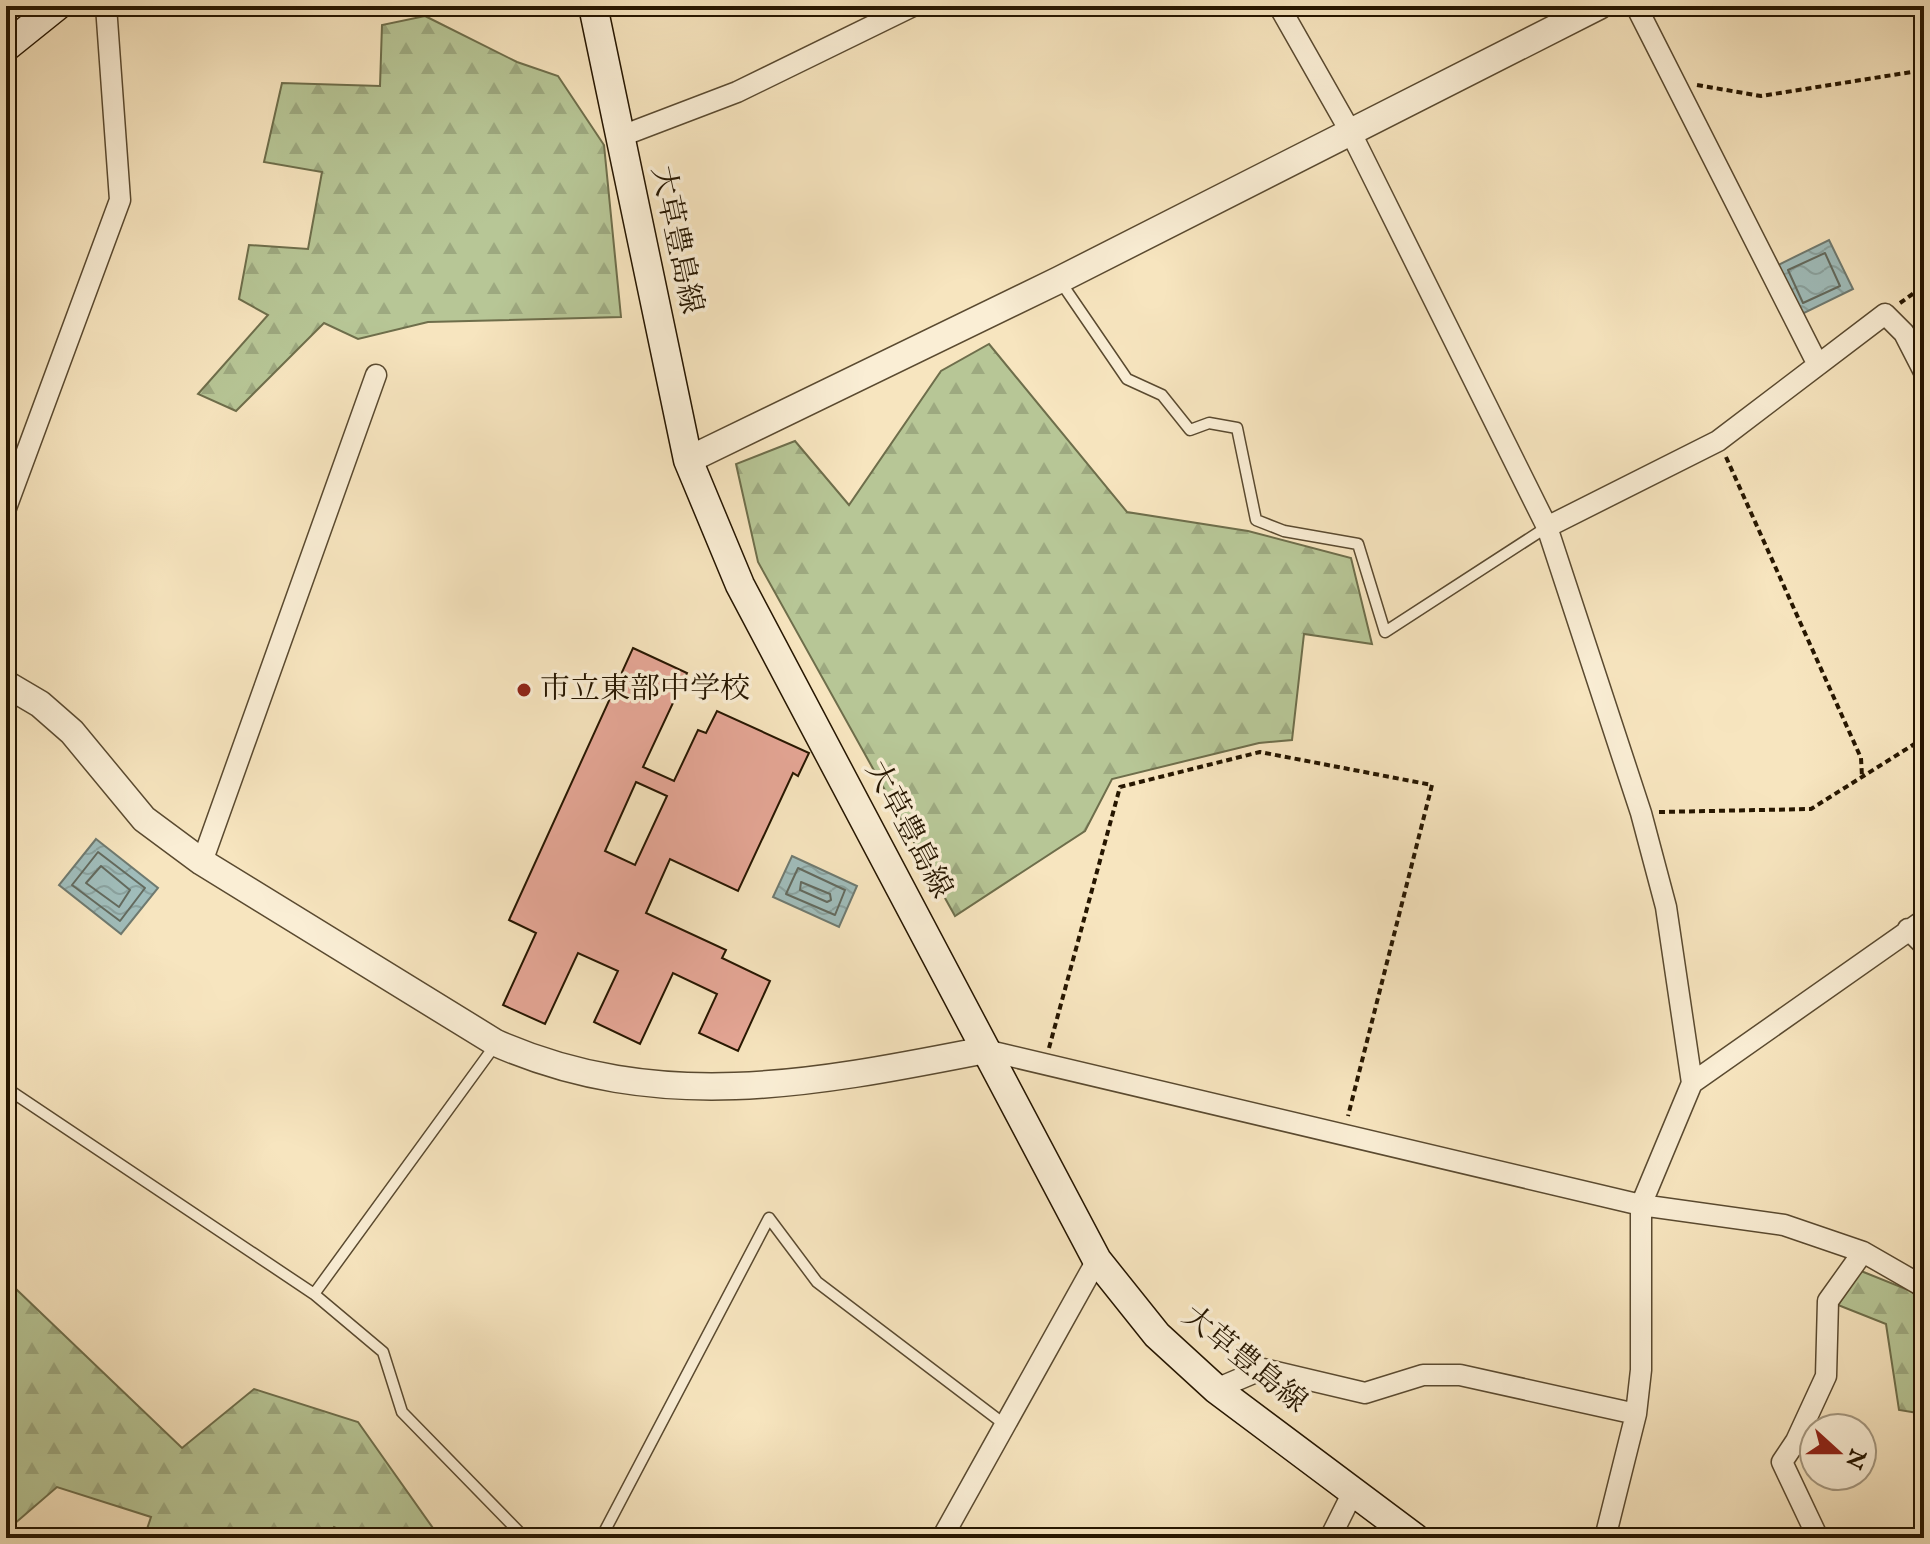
<svg xmlns="http://www.w3.org/2000/svg" width="1930" height="1544" viewBox="0 0 1930 1544" font-family="'IM FELL English','Noto Serif JP',serif">
	<defs>
		<pattern id="forest-firs" width="22" height="20" patternUnits="userSpaceOnUse" patternTransform="scale(2)"><rect width="22" height="20" fill="#b7c696"/><path d="M5 1l3.5 6h-7zM16 11l3.5 6h-7z" fill="#9da980"/></pattern>
		<pattern id="water-waves" width="16" height="10" patternUnits="userSpaceOnUse" patternTransform="scale(2)"><rect width="16" height="10" fill="#a0bdbb"/><path d="M0 5q4-4 8 0t8 0" fill="none" stroke="#8aa29f"/></pattern>
	</defs>
	<rect width="100%" height="100%" fill="#f7e5bf"/>
	<filter id="stains"><feTurbulence type="fractalNoise" baseFrequency=".0025" numOctaves="4"/><feColorMatrix values="0 0 0 0 .2 0 0 0 0 .09 0 0 0 0 .02 0 0 0 .5 -.17"/></filter>
	<radialGradient id="worn" r=".72"><stop offset=".6" stop-color="#630" stop-opacity="0"/><stop offset="1" stop-color="#630" stop-opacity=".3"/></radialGradient>
	<path fill="url(#forest-firs)" stroke="#6e6e4b" stroke-width="2" d="M425,16L517,62L558,76L604,145L621,317L428,322L358,339L324,323L236,411L198,394L268,315L239,299L249,245L308,249L322,172L264,162L282,83L380,86L382,25Z
		M989,344L1127,512L1248,531L1351,558L1372,644L1304,634L1292,740L1259,743L1112,779L1085,831L955,916L758,562L736,464L795,441L849,505L941,371Z
		M1861,1271L1911,1291L1924,1303V1414L1899,1410L1886,1324L1838,1305Z
		M16,1289L182,1448L254,1389L358,1422L440,1538H357L334,1527L328,1538H144L151,1517L57,1487L6,1531V1295Z"/>
	<path fill="url(#water-waves)" stroke="#6f7a70" stroke-width="2" d="M1829,240L1853,289L1800,315L1776,266Z
		M96,839L158,888L121,934L59,885Z
		M792,856L857,886L839,927L773,897Z"/>
	<g fill="none" stroke-linecap="round" stroke-linejoin="round">
		<path stroke="#636a5e" stroke-width="2" d="M1825,253L1840,286L1803,303L1788,270Z
			M98,852L145,888L120,921L72,885Z
			M101,866L130,890L119,907L86,883Z
			M798,868L845,890L835,915L786,894Z
			M801,882L830,894L831,900L827,902L800,890Z"/>
	</g>
	<path fill="#e6a797" stroke="#261600" stroke-width="2" fill-rule="evenodd" d="M633,648L687,673L643,767L674,781L698,730L706,733L717,711L809,753L798,776L793,773L738,891L670,859L646,913L726,950L722,958L770,981L738,1051L699,1033L717,994L673,973L640,1044L594,1022L618,971L578,953L545,1024L503,1005L536,933L509,920ZM636,782L667,796L635,865L605,851Z"/>
	<g fill="none" stroke-linecap="round" stroke-linejoin="round">
		<g stroke="#5a4a30" stroke-width="13">
			<path id="service" d="M1060,281L1127,379L1162,395L1190,430L1209,423L1237,428L1256,520L1284,531L1358,544L1385,632L1547,527
				M6,1088L314,1294L383,1352L402,1412L525,1538
				M314,1294L496,1044
				M601,1538L769,1218L817,1282L1004,1424"/>
		</g>
		<g stroke="#5a4a30" stroke-width="23">
			<path id="minor" d="M1279,6L1350,131L1547,527L1641,813L1666,907L1692,1083L1641,1205V1370L1636,1414L1605,1538
				M1636,6L1818,365
				M619,137L737,92L913,6
				M6,508L120,200L106,6
				M1547,527L1718,441L1885,314L1904,333L1924,372
				M202,862L376,375
				M1908,929L1924,945
				M985,1050L1641,1205L1784,1225L1863,1252L1924,1287
				M1692,1083L1924,920
				M1216,1389L1263,1369L1365,1393L1423,1375H1460L1636,1414
				M942,1538L1097,1260
				M1330,1538L1354,1490
				M1818,1538L1782,1462L1796,1441L1826,1376L1828,1301L1863,1252"/>
		</g>
		<g stroke="#5a4a30" stroke-width="29">
			<path id="tertiary" d="M688,460L1059,280L1599,6
				M6,684L40,704L72,732L144,819L202,862L496,1043C660,1115 816,1083 985,1050"/>
		</g>
		<g stroke="#261600" stroke-width="31">
			<path id="secondary" d="M593,6L688,460L740,585L1097,1260L1157,1335L1216,1389L1415,1538
				M6,47L57,6"/>
		</g>
		<path stroke="#261600" stroke-width="4" stroke-dasharray="6 4" stroke-linecap="butt" d="M1697,85L1761,96L1924,70
			M1900,303L1924,286
			M1726,457L1861,758L1862,777
			M1659,812L1811,809L1924,738
			M1049,1048L1120,787L1260,752L1432,785L1348,1116"/>
		<use href="#service" stroke="#faeed5" stroke-width="10"/>
		<use href="#minor" stroke="#faeed5" stroke-width="20"/>
		<use href="#tertiary" stroke="#faeed5" stroke-width="26"/>
		<use href="#secondary" stroke="#faeed5" stroke-width="28"/>
	</g>
	<circle fill="#8f2418" stroke="#faeed5" stroke-width="3" cx="524" cy="690" r="8"/>
	<g text-anchor="middle" dominant-baseline="central" stroke-width="7" stroke-linejoin="round" paint-order="stroke">
		<g font-size="30" fill="#261600" stroke="#faeed5">
			<text transform="translate(676 240) rotate(78)">大草豊島線</text>
			<text transform="translate(908 830) rotate(62)">大草豊島線</text>
			<text transform="translate(1244 1360) rotate(39)">大草豊島線</text>
		</g>
		<g font-size="30" fill="#261600" stroke="#faeed5" text-anchor="start">
			<text x="540" y="690">市立東部中学校</text>
		</g>
	</g>
	<rect width="1930" height="1544" fill="none" stroke="#f7e5bf" stroke-width="32"/>
	<rect x="8" y="8" width="1914" height="1528" fill="none" stroke="#261600" stroke-width="4"/>
	<rect x="16" y="16" width="1898" height="1512" fill="none" stroke="#261600" stroke-width="2"/>
	<g transform="translate(1838 1452) rotate(111)"><circle r="38" fill="#faeed5" stroke="#a59880" stroke-width="2"/>
	<path d="M0-6L14 30L0 20L-14 30Z" fill="#8f2418"/>
	<text y="-12" font-size="22" font-weight="bold" text-anchor="middle" fill="#261600">N</text>
	</g>
	<rect width="100%" height="100%" filter="url(#stains)"/>
	<rect width="100%" height="100%" fill="url(#worn)"/>
</svg>
